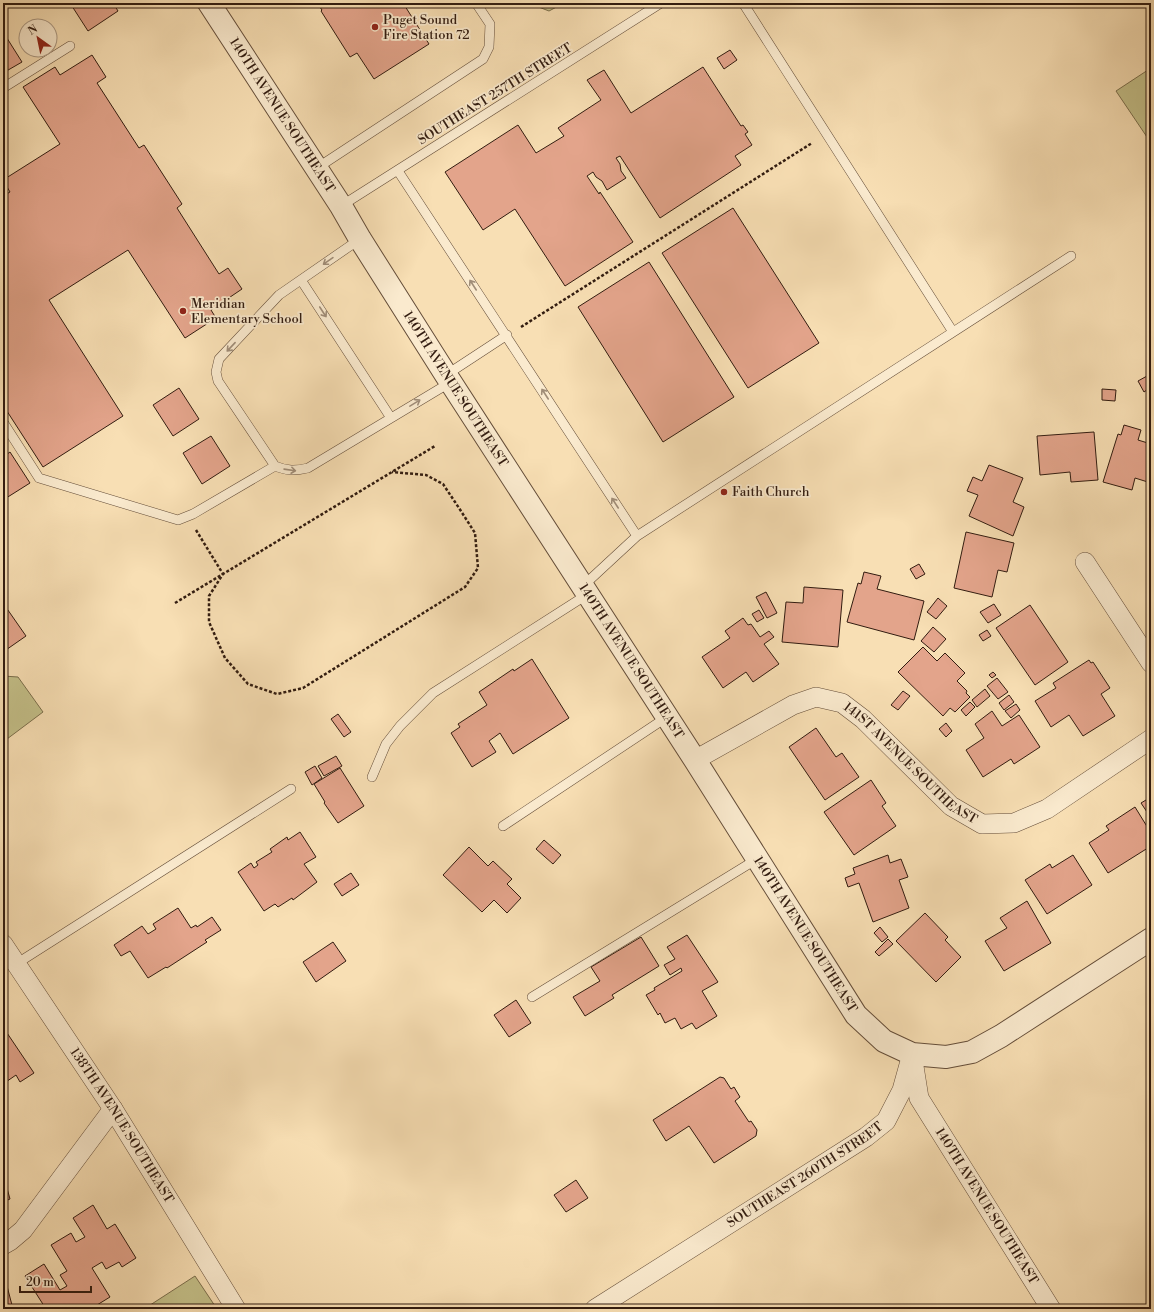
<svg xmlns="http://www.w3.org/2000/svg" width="1154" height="1312" viewBox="0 0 1154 1312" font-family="'Libre Bodoni',serif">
	<rect width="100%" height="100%" fill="#f8dfb4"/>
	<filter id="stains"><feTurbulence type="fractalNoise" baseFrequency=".005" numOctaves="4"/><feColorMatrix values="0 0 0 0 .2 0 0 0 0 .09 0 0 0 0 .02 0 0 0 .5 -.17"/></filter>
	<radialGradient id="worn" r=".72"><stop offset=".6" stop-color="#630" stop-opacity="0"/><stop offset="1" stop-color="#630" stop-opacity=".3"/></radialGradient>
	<path fill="#c4c089" stroke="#7b6e4c" d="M534,3H564L549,11L536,6Z
		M1151,68V143L1116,91Z
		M3,676L18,677L43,712L3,742Z
		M195,1276L217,1309H144Z"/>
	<path fill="#e3a48b" stroke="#321c10" d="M70,3H113L118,11L88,31Z
		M317,3H403L429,44L374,79L357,53L350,57L321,11L322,10Z
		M1136,3H1151V9L1136,5Z
		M5,35L22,62L3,73V36Z
		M730,50L737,60L724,69L717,58Z
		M92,55L106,77L97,83L139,148L144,145L182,204L177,208L219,274L228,268L242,289L211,310L216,318L185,338L128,250L49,300L123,416L43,467L3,405V196L10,192L3,180L60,144L23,87L55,67L60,75Z
		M703,67L741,126L743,125L748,132L745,134L752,145L735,156L741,165L660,218L620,156L616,158L620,164L621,171L626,178L607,190L602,181L596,177L593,172L587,176L599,194L600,192L633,242L565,286L515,209L483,230L445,172L518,125L536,153L564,136L558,128L601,100L587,80L604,70L631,113Z
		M733,208L819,343L748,388L662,253Z
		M649,262L734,397L663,442L578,307Z
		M1147,376L1151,382V387L1144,392L1138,381Z
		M179,388L199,419L173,436L153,405Z
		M1102,389L1116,390L1115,401L1102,400Z
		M1124,425L1141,430L1138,440L1151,444V483L1135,478L1132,490L1103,482L1118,434L1121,435Z
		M1094,432L1098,480L1071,482L1070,472L1040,475L1037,436Z
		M211,436L230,466L202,484L183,453Z
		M10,452L30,483L3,500V457Z
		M989,465L1023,478L1013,502L1024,507L1013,536L969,516L978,495L967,491L973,477L982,481Z
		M966,532L1014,543L1007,572L998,570L992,597L954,588Z
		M919,564L925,574L916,579L910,569Z
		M864,572L881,576L877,589L924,601L914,640L847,622L858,583L861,584Z
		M804,587L843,590L838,647L782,642L786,602L803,603Z
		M766,592L777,613L767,618L756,597Z
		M938,598L947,606L936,619L927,612Z
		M3,603L26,636L3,652Z
		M994,604L1001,615L988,623L980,612Z
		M1030,605L1068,662L1035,685L996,628Z
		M759,610L764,618L757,622L752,614Z
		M743,618L748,625L751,624L760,637L769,631L774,637L764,644L779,664L753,682L746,672L723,688L702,657L730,638L725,631Z
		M933,627L946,639L934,652L921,641Z
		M987,630L991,636L983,641L979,635Z
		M923,647L937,661L945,653L965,673L957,681L967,691L966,693L970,697L955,712L950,708L943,716L898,672Z
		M532,659L569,718L513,754L500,733L489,741L496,752L472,767L451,733L460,727L458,724L487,705L479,692L513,669L514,671Z
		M1089,660L1091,663L1093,662L1110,688L1101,694L1115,716L1083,736L1069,715L1051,727L1035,701L1056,688L1053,683Z
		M993,672L996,675L992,678L989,675Z
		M997,678L1008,692L998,699L987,686Z
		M985,689L990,696L977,707L972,700Z
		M903,691L910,696L898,710L891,705Z
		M1009,695L1014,702L1004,710L999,703Z
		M970,702L975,707L966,716L961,710Z
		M1016,704L1020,710L1011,718L1005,711Z
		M992,711L1002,726L1019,715L1040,747L1014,764L1011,759L983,777L966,750L984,738L975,724Z
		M338,714L351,732L344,737L331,719Z
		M946,723L952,731L946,737L939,729Z
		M816,728L836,757L842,753L859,777L825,800L789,747Z
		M336,756L342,766L324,776L318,766Z
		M315,766L322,778L312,785L305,772Z
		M340,768L364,806L338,823L324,803L325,802L314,784Z
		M871,780L886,803L882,806L896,826L854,855L824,812Z
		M1151,797V818L1141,803Z
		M1135,807L1151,833V846L1108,873L1089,843L1109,830L1106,826Z
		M300,832L316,857L304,864L317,882L293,900L292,898L278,907L275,904L264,911L238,872L251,863L254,868L258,865L256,862L272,852L270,849L287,837L288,840Z
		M544,840L561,855L553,864L536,849Z
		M469,847L488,866L493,861L512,879L507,884L521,898L507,913L494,900L482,912L443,875Z
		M888,855L890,863L901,859L908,877L899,880L909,908L873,922L859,883L848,887L845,878L855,874L853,868Z
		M1073,855L1092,885L1047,914L1025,880L1050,864L1052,868Z
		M351,873L359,885L342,896L334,884Z
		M1027,901L1051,943L1004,971L985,941L1007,928L1000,918Z
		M178,908L191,928L196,925L197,927L212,917L221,930L205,940L207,942L167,968L166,967L148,978L130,951L121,956L114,945L142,926L148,934L156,929L153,924Z
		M925,913L948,937L945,940L961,957L936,982L896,941Z
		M880,927L888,937L882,942L874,933Z
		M687,935L718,982L702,991L717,1016L696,1029L692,1023L681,1029L675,1018L665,1023L660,1013L658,1015L646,995L655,990L654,988L682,971L681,968L670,975L664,965L675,959L667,947Z
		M641,937L659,966L612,995L614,998L585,1016L573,997L600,981L591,967Z
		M888,939L893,944L879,956L875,952Z
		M333,942L346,961L316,982L303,962Z
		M516,1000L531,1023L509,1037L494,1015Z
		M3,1027L34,1073L20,1082L16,1075L3,1084Z
		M720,1077L724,1078L731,1089L734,1087L740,1097L735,1101L749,1122L751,1121L757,1130L756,1136L714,1163L689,1126L666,1141L653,1120Z
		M3,1174L10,1199L3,1202Z
		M576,1180L588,1198L566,1212L554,1195Z
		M93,1205L107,1229L115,1224L136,1258L122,1267L119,1262L106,1269L102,1262L92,1268L110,1297L97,1305L98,1307L94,1309H46L25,1276L44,1264L60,1290L67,1286L60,1275L67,1271L51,1245L71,1233L76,1242L85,1237L73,1218Z
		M7,1286L13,1309H3V1287Z"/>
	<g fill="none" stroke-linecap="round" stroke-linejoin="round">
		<g stroke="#644d39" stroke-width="10">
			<path id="service" d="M743,3L953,332
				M3,88L70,46
				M317,168L483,59L489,47L490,24L476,3
				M398,171L637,536
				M341,206L661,3
				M360,239L279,295L219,359L216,372L218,381L275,466C287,471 295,471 308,468L451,382
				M301,280L391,418
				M446,375L507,335
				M3,422L39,478L178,520L193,514L275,466
				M583,586L637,536L1071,256
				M372,777L386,744L400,726L433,693L588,594
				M503,826L667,717
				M16,964L291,789
				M532,997L757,859"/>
		</g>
		<g stroke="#644d39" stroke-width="20">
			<g id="minor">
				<path d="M1085,562L1151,663"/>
				<path id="s1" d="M695,760L793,705L816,697L842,703L863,719L951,806L982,824L1014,823L1047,809L1151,739"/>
				<path id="s2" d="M3,944L113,1109L236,1309"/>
				<path id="s3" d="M913,1060L919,1098L1051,1309"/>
				<path d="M3,1245L10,1241L23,1230L113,1109"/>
				<path id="s4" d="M595,1309L866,1137L886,1121L902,1090L912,1054"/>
			</g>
		</g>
		<g stroke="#644d39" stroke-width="24">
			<g id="tertiary">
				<path id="s5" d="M209,3L341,206L360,239L446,375L695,760L856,1015L884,1041L912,1054L946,1057L972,1052L1001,1036L1151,939"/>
			</g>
		</g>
		<path stroke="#321c10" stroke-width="2.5" stroke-dasharray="3 2" stroke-linecap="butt" d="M521,327L812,143
			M196,530L223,574L209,596V622L225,658L248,684L277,694L303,688L465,587L478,568L475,533L459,508L443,484L426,475L392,472
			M175,603L435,446"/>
		<use href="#service" stroke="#faeace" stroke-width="9"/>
		<use href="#minor" stroke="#faeace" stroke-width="19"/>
		<use href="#tertiary" stroke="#faeace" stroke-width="22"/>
	</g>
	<defs><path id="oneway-shaft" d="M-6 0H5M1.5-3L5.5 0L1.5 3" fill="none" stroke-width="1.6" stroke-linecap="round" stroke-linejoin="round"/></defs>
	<g stroke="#a08d78">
		<use href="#oneway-shaft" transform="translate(328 261) rotate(145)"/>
		<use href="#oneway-shaft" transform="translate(473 285) rotate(-123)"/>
		<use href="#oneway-shaft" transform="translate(323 312) rotate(57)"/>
		<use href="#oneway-shaft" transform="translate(231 347) rotate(133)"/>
		<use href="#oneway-shaft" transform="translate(545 394) rotate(-123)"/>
		<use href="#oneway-shaft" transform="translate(415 403) rotate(-31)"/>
		<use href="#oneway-shaft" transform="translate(290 470) rotate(8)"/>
		<use href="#oneway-shaft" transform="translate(615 503) rotate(-123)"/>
	</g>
	<g fill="#8f2418" stroke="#faeace" stroke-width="1.5">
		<circle cx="375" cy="27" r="4"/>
		<circle cx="183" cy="311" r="4"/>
		<circle cx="724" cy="492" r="4"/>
	</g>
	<g text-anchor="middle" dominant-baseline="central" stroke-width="3.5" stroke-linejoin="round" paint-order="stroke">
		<g font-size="13" fill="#321c10" stroke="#faeace" text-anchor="start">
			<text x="383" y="20">Puget Sound<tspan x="383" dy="15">Fire Station 72</tspan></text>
			<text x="191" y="304">Meridian<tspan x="191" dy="15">Elementary School</tspan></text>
			<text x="732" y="492">Faith Church</text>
		</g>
		<g font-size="13" fill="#321c10" stroke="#faeace">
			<text transform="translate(495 94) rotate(-32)">SOUTHEAST 257TH STREET</text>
			<text stroke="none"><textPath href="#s5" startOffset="134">140TH AVENUE SOUTHEAST</textPath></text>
			<text stroke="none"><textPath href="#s5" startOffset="458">140TH AVENUE SOUTHEAST</textPath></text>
			<text stroke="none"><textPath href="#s5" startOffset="782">140TH AVENUE SOUTHEAST</textPath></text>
			<text stroke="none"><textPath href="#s1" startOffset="255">141ST AVENUE SOUTHEAST</textPath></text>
			<text stroke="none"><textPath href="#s5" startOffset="1106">140TH AVENUE SOUTHEAST</textPath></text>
			<text stroke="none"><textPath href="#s2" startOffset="217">138TH AVENUE SOUTHEAST</textPath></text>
			<text stroke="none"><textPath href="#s4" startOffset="249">SOUTHEAST 260TH STREET</textPath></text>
			<text stroke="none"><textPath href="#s3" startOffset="166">140TH AVENUE SOUTHEAST</textPath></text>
		</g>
	</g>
	<rect width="1154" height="1312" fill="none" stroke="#f8dfb4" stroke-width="16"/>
	<rect x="4" y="4" width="1146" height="1304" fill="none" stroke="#321c10" stroke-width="2"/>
	<rect x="8" y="8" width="1138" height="1296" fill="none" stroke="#321c10"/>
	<g transform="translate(38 38) rotate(327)"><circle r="19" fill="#faeace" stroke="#aa9882"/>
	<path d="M0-3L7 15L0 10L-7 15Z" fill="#8f2418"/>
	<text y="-6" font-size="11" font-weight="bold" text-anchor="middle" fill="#321c10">N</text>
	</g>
	<path d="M20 1286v6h71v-6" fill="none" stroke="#321c10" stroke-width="2"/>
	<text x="26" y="1286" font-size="12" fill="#321c10" stroke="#faeace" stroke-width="3" paint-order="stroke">20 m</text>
	<rect width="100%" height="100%" filter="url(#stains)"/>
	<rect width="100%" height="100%" fill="url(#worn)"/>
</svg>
